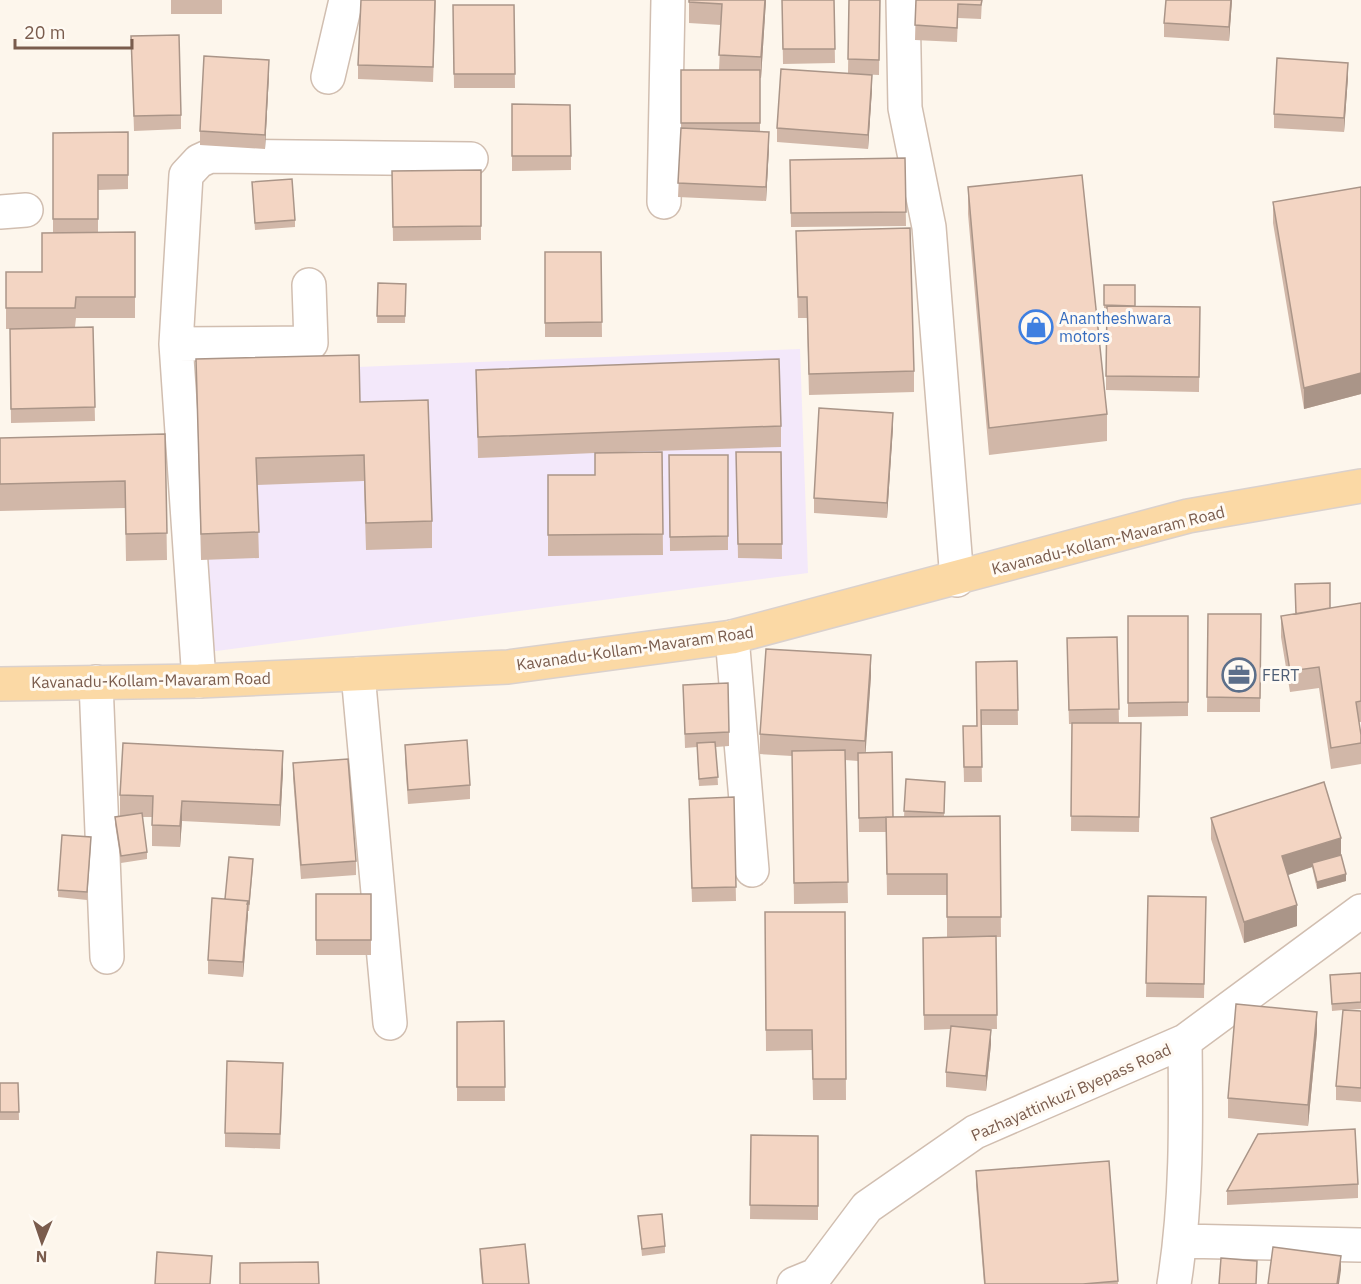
<svg xmlns="http://www.w3.org/2000/svg" width="1361" height="1284" viewBox="0 0 1361 1284" font-family="'IBM Plex Sans',sans-serif">
	<rect width="100%" height="100%" fill="#fdf6ec"/>
	<path fill="#f3e8fa" d="M800,349L808,573L209,652L188,374Z"/>
	<g fill="none" stroke-linecap="round" stroke-linejoin="round">
		<g stroke="#d1beb0" stroke-width="36">
			<path id="minor" d="M903,0L905,108L929,227L957,580
				M328,77L346,0
				M664,202L668,0
				M0,212L26,210
				M176,344L311,343L309,285
				M732,637L752,870
				M358,674L390,1023
				M199,681L176,344L186,175L199,161L210,156L471,159
				M96,682L107,957
				M1181,1241L1359,1245
				M794,1284L816,1275L867,1207L975,1132L1185,1041L1361,911
				M1174,1284C1187,1203 1186,1123 1185,1041"/>
		</g>
		<g stroke="#dad1cd" stroke-width="36">
			<path id="major" d="M0,684L199,681L508,667L732,637L1188,516L1361,486"/>
		</g>
		<use href="#minor" stroke="#fff" stroke-width="33"/>
		<use href="#major" stroke="#fbd9a5" stroke-width="33"/>
	</g>
	<path fill="#d1b7a8" d="M171,0H222V14H171Z
		M436,0L433,82L358,79V65Z
		M689,0H766L761,78H760V132L769,147L766,201L678,197L681,128V70H719L721,25L689,23Z
		M782,0H834L835,63L783,64Z
		M849,0H880L879,75L856,74L872,89L868,149L777,142V128L848,73Z
		M916,0H982L981,19L958,18L957,42L915,40Z
		M1232,0L1229,41L1164,37V23Z
		M453,5H514L515,88H454Z
		M131,36L181,115V129L134,131Z
		M269,74L265,149L200,145V131Z
		M1348,77L1344,132L1274,128V114Z
		M512,104L571,156V170L512,171Z
		M128,132V189L98,190V232H135V318H76L75,327H93L95,421L11,423L10,329H6V272H42L53,233V133Z
		M905,158L906,226L791,227L790,160Z
		M481,170V240L393,241L392,171Z
		M252,182L295,220V227L255,230Z
		M968,187L1107,414V441L989,455L968,214Z
		M1361,187V394L1304,409L1273,223V202Z
		M796,231L914,371V392L809,395L807,318H798Z
		M545,252H601L602,337H545Z
		M378,283L406,284L405,323H377Z
		M1104,285L1135,306L1200,307L1199,392L1106,390V313H1104Z
		M196,359L360,402L432,521V548L366,550L364,481L257,485L259,558L201,560Z
		M476,370L781,426V447L624,452H662L663,555L548,556V475H595V453L478,458Z
		M893,427L887,518L814,513V498Z
		M165,434L167,560L126,561L125,508L0,511V438Z
		M736,452H781L782,559L738,558Z
		M669,455H728V550L670,551Z
		M1361,603V722H1359L1361,735V764L1331,769L1319,688L1290,692L1281,637V616Z
		M1208,614H1261L1260,712H1207Z
		M1128,616H1188V716L1128,717Z
		M1117,637L1119,723H1141L1139,832L1071,831L1072,724H1069L1067,653Z
		M1017,661L1018,725H981L982,782H964L963,741L977,726L976,662Z
		M871,676L865,753L893,817H904L906,779L945,782L944,816H1000L1001,937H996L997,1029H982L991,1044L986,1091L946,1087V1072L951,1029L924,1030L923,938L947,937V895H887L886,832H859L858,761L845,760L848,903L794,904L792,756L760,754V734Z
		M683,685L729,732V746L716,747L718,785L699,786L697,747L685,748Z
		M405,745L470,785V799L408,804L405,759Z
		M293,763L356,861V875L301,879L293,778Z
		M283,771L280,826L182,821L180,847L152,846V817H142L147,852V859L121,863L115,824V817L120,816V795Z
		M734,797L736,901L692,902L689,813Z
		M1211,818L1341,856L1346,881L1317,889L1312,867L1288,875L1297,926L1244,943L1211,839Z
		M91,845L87,900L58,897V890Z
		M253,867L249,911H248L243,977L208,974V960L225,899Z
		M316,894H371V955H316Z
		M1148,896L1206,897L1204,998L1146,997Z
		M765,912H845L846,1100H813L812,1050L766,1051Z
		M1361,973V1009L1345,1010L1361,1011V1102L1336,1100V1086L1343,1010L1332,1011L1330,975Z
		M504,1021L505,1101H457V1022Z
		M1317,1032L1308,1126L1228,1118V1098Z
		M283,1077L280,1149L225,1147V1133Z
		M0,1083H18L19,1120H0Z
		M751,1135L818,1136V1220L750,1219Z
		M1109,1161L1118,1284H984L976,1185V1171Z
		M1358,1184V1198L1227,1205V1191Z
		M638,1216L665,1246V1253L642,1256Z
		M480,1249L529,1284H482L480,1263Z"/>
	<path fill="#aa9588" d="M765,0H766L761,78V57Z
		M1231,0H1232L1229,41V27Z
		M269,60V74L265,149V135Z
		M1348,63V77L1344,132V118Z
		M872,75V89L868,149V135Z
		M769,132V147L766,201V187Z
		M1361,373V394L1304,409V388Z
		M893,413V427L887,518V503Z
		M871,655V676L865,761V741Z
		M283,751V771L280,826V805Z
		M182,801V821L180,847V826Z
		M1341,838V859L1312,863V867L1282,877V856Z
		M1346,874V881L1317,889V882Z
		M248,901V915L243,977V962Z
		M1297,905V926L1244,943V922Z
		M1317,1012V1032L1308,1126V1105Z
		M991,1030V1044L986,1091V1076Z
		M1341,1256V1270L1339,1284H1337Z"/>
	<path fill="#f3d5c3" stroke="#aa9588" stroke-width="1.5" d="M361,0H435L433,67L358,65Z
		M689,0H765L761,57L719,55L722,4L689,2Z
		M782,0H834L835,49H783Z
		M849,0H880L879,60L848,59Z
		M916,0H982L981,5L958,4L957,28L915,25Z
		M1166,0H1231L1229,27L1164,23Z
		M453,5H514L515,74H454Z
		M179,35L181,115L134,116L131,36Z
		M204,56L269,60L265,135L200,131Z
		M1277,58L1348,63L1344,118L1274,114Z
		M781,69L872,75L868,135L777,128Z
		M681,70H760V123H681Z
		M512,104L570,105L571,156H512Z
		M681,128L769,132L766,187L678,183Z
		M128,132V175H98V219H53V133Z
		M905,158L906,212L791,213L790,160Z
		M481,170V226L393,227L392,171Z
		M1082,175L1107,414L989,428L968,187Z
		M292,179L295,220L255,223L252,182Z
		M1361,187V373L1304,388L1273,202Z
		M910,228L914,371L809,374L807,297H798L796,231Z
		M135,232V297H76L75,308H6V272H42V233Z
		M545,252H601L602,322L545,323Z
		M378,283L406,284L405,316H377Z
		M1104,285H1135V306L1104,305Z
		M1107,306L1200,307L1199,377L1106,376Z
		M93,327L95,407L11,409L10,329Z
		M359,355L360,402L428,400L432,521L366,523L364,455L256,458L259,532L201,534L196,359Z
		M779,359L781,426L478,437L476,370Z
		M819,408L893,413L887,503L814,498Z
		M165,434L167,533L126,534L125,481L0,484V438Z
		M662,452L663,534L548,535V475H595V453Z
		M736,452H781L782,544H738Z
		M669,455H728V536L670,537Z
		M1330,583V608L1296,614L1295,584Z
		M1361,603V701L1356,702L1361,735V743L1331,748L1319,667L1290,671L1281,616Z
		M1208,614H1261L1260,698L1207,697Z
		M1128,616H1188V702L1128,703Z
		M1117,637L1119,709L1069,710L1067,638Z
		M766,649L871,655L865,741L760,734Z
		M1017,661L1018,710H981L982,767H964L963,726H977L976,662Z
		M728,683L729,732L685,734L683,685Z
		M1072,723H1141L1139,817L1071,816Z
		M467,740L470,785L408,790L405,745Z
		M715,742L718,777L699,779L697,743Z
		M123,743L283,751L280,805L182,801L180,826L152,825L153,796L120,795Z
		M845,750L848,882L794,883L792,751Z
		M892,752L893,817L859,818L858,753Z
		M348,759L356,861L301,865L293,763Z
		M906,779L945,782L944,813L904,811Z
		M1324,782L1341,838L1282,856L1297,905L1244,922L1211,818Z
		M734,797L736,887L692,888L689,799Z
		M142,813L147,852L121,856L115,817Z
		M1000,816L1001,917H947V874H887L886,817Z
		M62,835L91,837L87,892L58,890Z
		M1341,855L1346,874L1317,882L1312,863Z
		M229,857L253,859L249,904H247L248,901L225,899Z
		M316,894H371V940H316Z
		M1148,896L1206,897L1204,984L1146,983Z
		M212,898L248,901L243,962L208,960Z
		M765,912H845L846,1079H813L812,1030H766Z
		M996,936L997,1015H924L923,938Z
		M1361,973V1002L1332,1004L1330,975Z
		M1236,1004L1317,1012L1308,1105L1228,1098Z
		M1343,1010L1361,1011V1088L1336,1086Z
		M504,1021L505,1087H457V1022Z
		M951,1026L991,1030L986,1076L946,1072Z
		M227,1061L283,1063L280,1134L225,1133Z
		M0,1083H18L19,1112H0Z
		M1355,1129L1358,1184L1227,1191L1258,1134Z
		M751,1135L818,1136V1206L750,1205Z
		M1109,1161L1118,1281L1083,1284H985L976,1171Z
		M662,1214L665,1246L642,1249L638,1216Z
		M525,1244L529,1284H483L480,1249Z
		M1273,1247L1341,1256L1337,1284H1268Z
		M157,1252L212,1256L210,1284H155Z
		M1221,1258L1257,1261L1256,1284H1219Z
		M318,1262L319,1284H240V1263Z"/>
	<defs>
		<g id="shop-ring" transform="scale(1.725)"><circle r="9.5" fill="#fffaf3" stroke="#3f7fe0" stroke-width="1.5"/><path d="M-5-2.5h2.3a2.7 3.5 0 0 1 5.4 0H5L5.5 6h-11ZM-1.5-2.5h3a1.5 2.3 0 0 0-3 0Z" fill="#3f7fe0"/></g>
		<g id="office-ring" transform="scale(1.725)"><circle r="9.5" fill="#fffaf3" stroke="#5c6f8a" stroke-width="1.5"/><path d="M-6-3h4V-5.5h4V-3h4V5H-6ZM-1-4.5V-3h2v-1.5ZM-6 0V1H6V0Z" fill="#5c6f8a"/></g>
	</defs>
	<g fill-rule="evenodd">
		<use href="#shop-ring" x="1036" y="327"/>
		<use href="#office-ring" x="1239" y="675"/>
	</g>
	<g text-anchor="middle" dominant-baseline="central" stroke-width="6" stroke-linejoin="round" paint-order="stroke">
		<g font-size="16" fill="#366cbe" stroke="#fffaf3" text-anchor="start">
			<text x="1059" y="318">Anantheshwara<tspan x="1059" dy="18">motors</tspan></text>
		</g>
		<g font-size="16" fill="#7a5c4d" stroke="#fffaf3">
			<text transform="translate(1108 540) rotate(-14)">Kavanadu-Kollam-Mavaram Road</text>
			<text transform="translate(635 648) rotate(-8)">Kavanadu-Kollam-Mavaram Road</text>
			<text transform="translate(151 680) rotate(-1)">Kavanadu-Kollam-Mavaram Road</text>
			<text transform="translate(1071 1092) rotate(-24)">Pazhayattinkuzi Byepass Road</text>
		</g>
		<g font-size="16" fill="#4e5e75" stroke="#fffaf3" text-anchor="start">
			<text x="1262" y="675">FERT</text>
		</g>
	</g>
	<g transform="translate(42 1242) rotate(182)" stroke="#fffaf3" stroke-width="4.5" paint-order="stroke">
	<path d="M0-4.5L10 22L0 15L-10 22Z" fill="#7a5c4d"/>
	<text y="-9" font-size="16" font-weight="bold" text-anchor="middle" fill="#7a5c4d">N</text>
	</g>
	<path d="M15 39v9h117v-9" fill="none" stroke="#7a5c4d" stroke-width="3"/>
	<text x="24" y="39" font-size="18" fill="#7a5c4d" stroke="#fffaf3" stroke-width="4.5" paint-order="stroke">20 m</text>
</svg>
